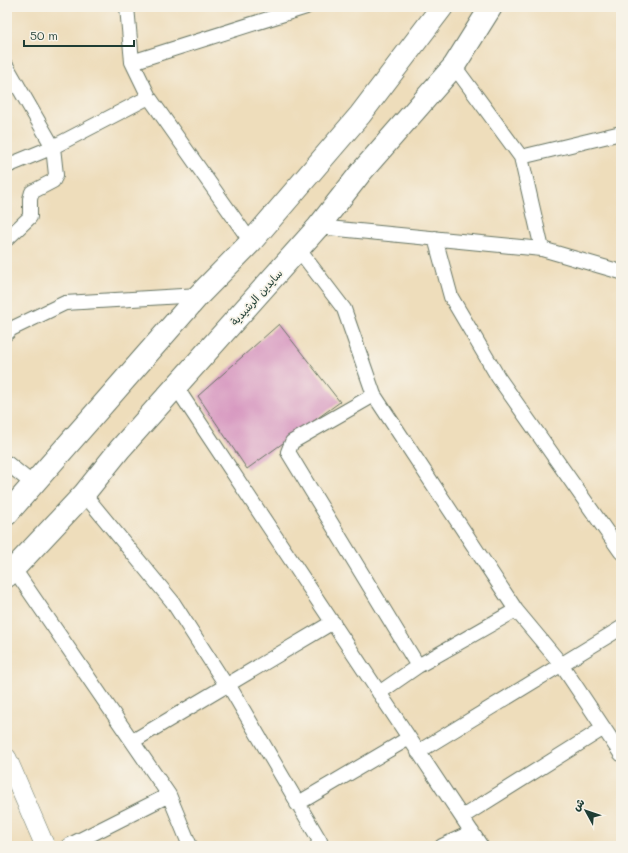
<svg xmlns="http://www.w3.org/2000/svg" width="628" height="853" viewBox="0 0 628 853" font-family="Mali,'Playpen Sans Arabic',sans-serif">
	<rect width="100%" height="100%" fill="#f7f3e8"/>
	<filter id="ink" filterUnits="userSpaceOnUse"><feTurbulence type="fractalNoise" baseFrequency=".025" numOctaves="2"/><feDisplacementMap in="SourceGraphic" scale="8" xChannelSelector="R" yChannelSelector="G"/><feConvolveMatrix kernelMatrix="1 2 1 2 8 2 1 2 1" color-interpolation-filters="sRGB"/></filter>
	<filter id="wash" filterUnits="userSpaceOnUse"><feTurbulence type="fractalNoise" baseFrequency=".012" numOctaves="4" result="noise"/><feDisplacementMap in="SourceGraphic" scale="16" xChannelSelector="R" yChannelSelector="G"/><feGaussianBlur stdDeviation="0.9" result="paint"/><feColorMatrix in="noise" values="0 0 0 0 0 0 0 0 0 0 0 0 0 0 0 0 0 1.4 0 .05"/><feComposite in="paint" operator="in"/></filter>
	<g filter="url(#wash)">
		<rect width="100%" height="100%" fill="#edb"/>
		<g id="blocks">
			<path fill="#d797c0" d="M279,324L340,402L247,469L198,396Z"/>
		</g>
	</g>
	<g filter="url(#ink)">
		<use href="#blocks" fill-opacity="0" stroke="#677563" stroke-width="1"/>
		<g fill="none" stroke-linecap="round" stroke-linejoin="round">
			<g stroke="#677563" stroke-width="16">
				<path id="street" d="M127,7L132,62L149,97L251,242
					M132,62L306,7
					M454,66L521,157L542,249
					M7,67L53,147L56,175L53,181L32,192L30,199V217L7,239
					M521,157L621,133
					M7,166L53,147L149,97
					M318,227L542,249L621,272
					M435,238L451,297L498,377L621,552
					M299,250L344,309L374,395L516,610L561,664L621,754
					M7,333L11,329L65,303L199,295
					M176,387L481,846
					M374,395L292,442L288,452L418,666
					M7,463L33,484
					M84,494L172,601L226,685L228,684L320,841L317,846
					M14,569L169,795L190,846
					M379,693L418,666L516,610
					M133,741L333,622
					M418,752L621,628
					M297,804L409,738
					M462,817L604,728
					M68,846L169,795
					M442,846L472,832"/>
			</g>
			<g stroke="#677563" stroke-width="20">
				<path id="secondary" d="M7,758L45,846"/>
			</g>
			<g stroke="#677563" stroke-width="24">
				<path id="primary" d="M7,514L199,295L251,242L360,115L442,7
					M7,576L84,494L120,449L318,227L362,171L454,66L491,7"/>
			</g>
			<use href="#street" stroke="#fff" stroke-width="14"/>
			<use href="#secondary" stroke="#fff" stroke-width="19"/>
			<use href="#primary" stroke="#fff" stroke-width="22"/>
		</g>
	</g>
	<g text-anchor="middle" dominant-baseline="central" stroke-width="3.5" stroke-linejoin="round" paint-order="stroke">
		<g font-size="11" fill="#1f3d34" stroke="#f7f3e8">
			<text transform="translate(256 297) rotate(-48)">سايدين الرشيدية</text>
		</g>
	</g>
	<rect width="628" height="853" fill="none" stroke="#f7f3e8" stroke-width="24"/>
	<g transform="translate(586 811) rotate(310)" stroke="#f7f3e8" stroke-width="3" paint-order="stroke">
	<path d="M0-3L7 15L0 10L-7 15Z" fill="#1f3d34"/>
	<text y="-6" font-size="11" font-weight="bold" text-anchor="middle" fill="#1f3d34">ش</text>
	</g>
	<path d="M24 40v6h110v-6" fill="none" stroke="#1f3d34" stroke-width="2"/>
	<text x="30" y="40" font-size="12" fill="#1f3d34" stroke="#f7f3e8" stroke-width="3" paint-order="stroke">50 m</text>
</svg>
